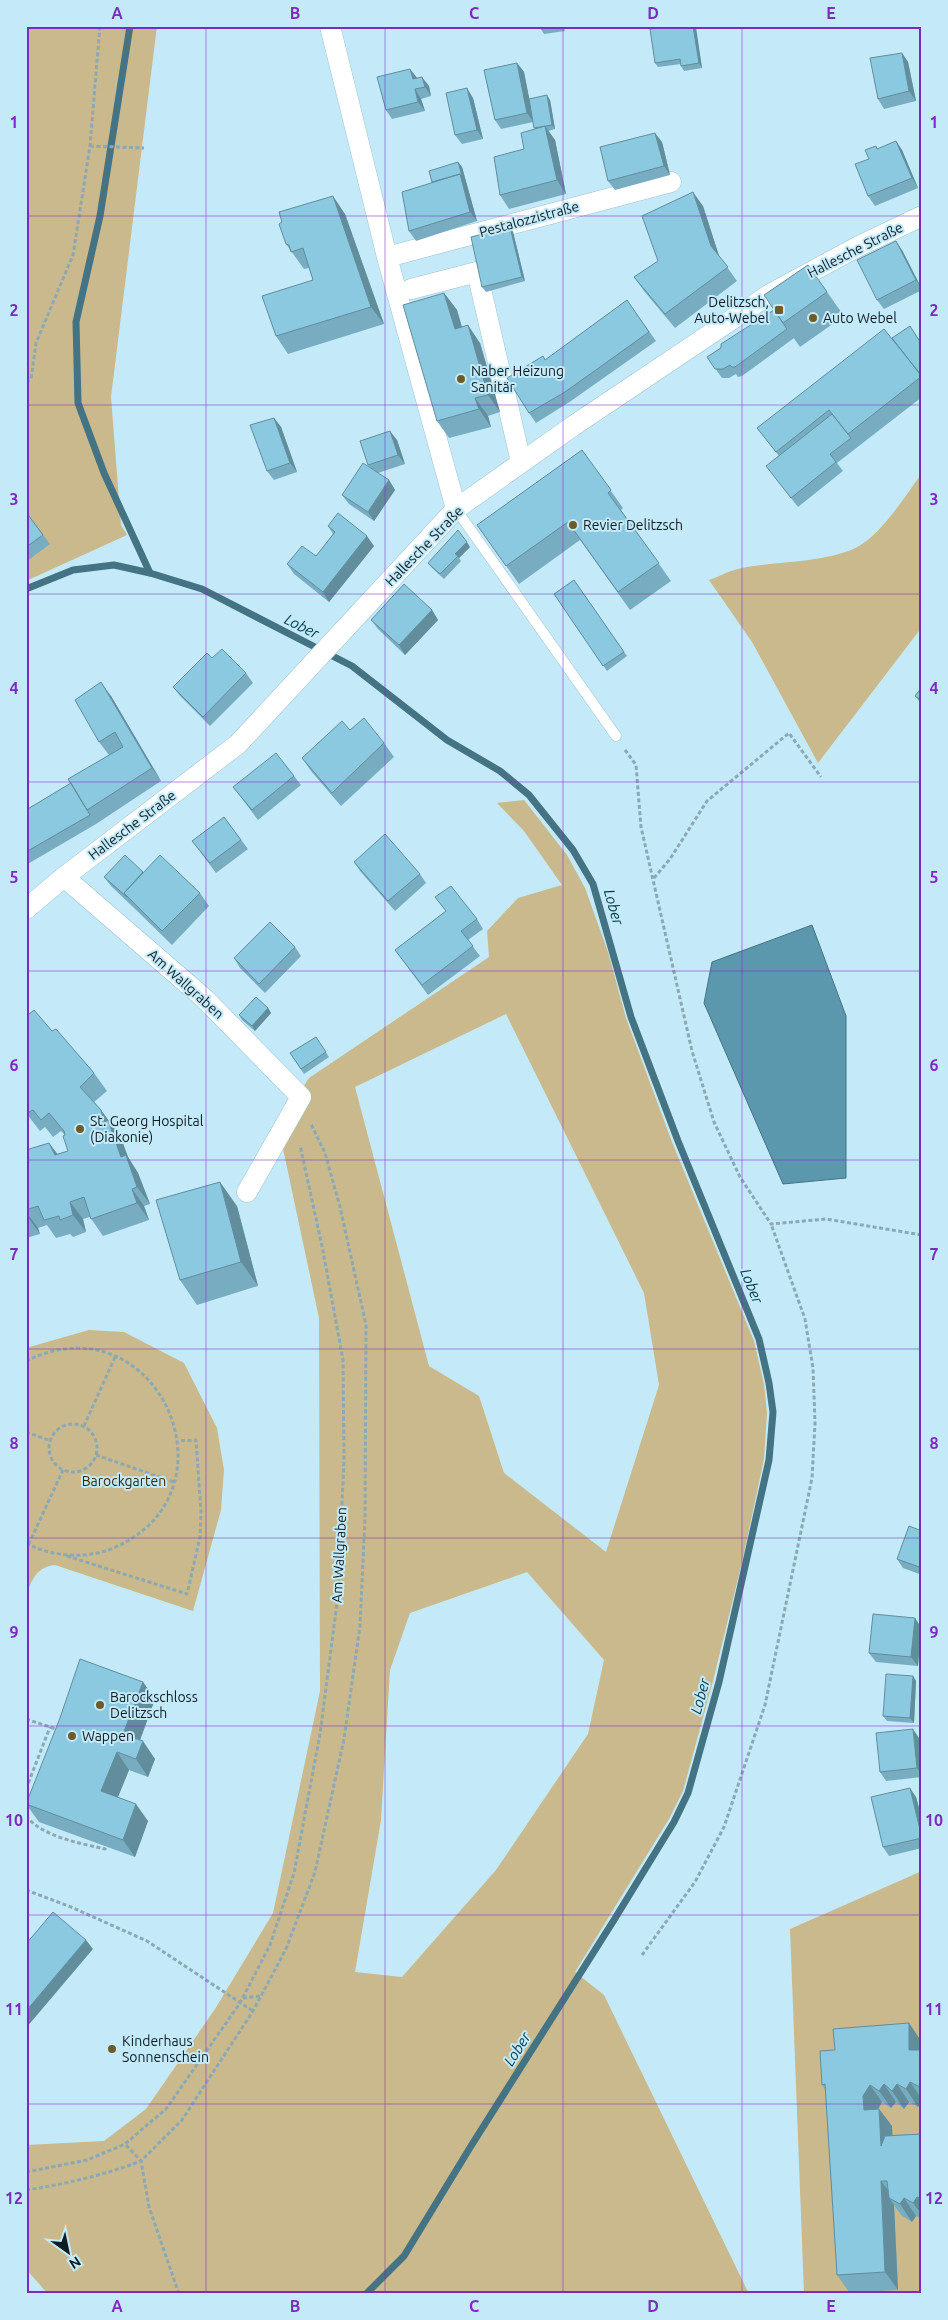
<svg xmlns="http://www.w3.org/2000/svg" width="948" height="2320" viewBox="0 0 948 2320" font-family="Ubuntu,sans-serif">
	<rect width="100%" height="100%" fill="#c4eaf9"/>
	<path fill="#cab98c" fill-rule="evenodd" d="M26,26H157L111,397L121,525L127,535L26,581Z
		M922,473V627L818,763L752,642L709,580C720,576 731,570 742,568C776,561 829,563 859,546C881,534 907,494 922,473Z
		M524,800L567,855L585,888L608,952L626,1018L672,1142L754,1341L764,1384L767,1413L764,1459L743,1558L713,1681L683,1791L669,1819L575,1972L604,1995L749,2294H48L26,2269V2145L104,2141L146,2109L215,2009L273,1913L320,1691L319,1318L278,1125L309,1078L489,957L487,931L518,898L562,885L524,831L497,803ZM506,1014L644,1293L659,1385L606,1552L504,1473L479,1396L429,1366L355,1087ZM527,1572L604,1660L588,1734L496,1870L402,1977L355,1972L381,1820L390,1670L410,1613Z
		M89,1330L124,1332L184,1363L217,1428L224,1470L221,1510L193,1611L55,1565C36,1567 32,1580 26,1596V1348Z
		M922,1871V2294H804L790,1929Z"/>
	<path fill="#5b98ae" stroke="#447384" d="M812,925L846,1016V1178L783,1184L704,1003L712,962Z"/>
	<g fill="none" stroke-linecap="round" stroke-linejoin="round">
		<path stroke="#447384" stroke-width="7" d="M130,26L100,216L76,322L78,403L104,473L150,573
			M26,589L73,570L114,565L150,573L202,589L352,666L447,740L500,771L529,795L573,850L593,884L631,1017L678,1141L759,1339L769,1383L773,1412L769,1460L719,1682L688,1793L674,1822L614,1920L471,2146L404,2256L366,2294"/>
		<g stroke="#9dc2d1" stroke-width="11">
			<path id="lane" d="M456,509L616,736"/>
		</g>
		<g stroke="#9dc2d1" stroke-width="21">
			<path id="street" d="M330,26L387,257L456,509
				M387,257L671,182
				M411,289L477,272L521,462
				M64,877L205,999L301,1097L247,1192
				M26,909L64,877L238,744L456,509L573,426L770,294L859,246L922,216"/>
		</g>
		<path stroke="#8aa9b5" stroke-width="3" stroke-dasharray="4 2.5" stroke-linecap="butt" d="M90,146L144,148
			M26,382L31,379L36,343L73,255L90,146L100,26
			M625,750L636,765L641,827L692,1051L714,1122L740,1177L771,1224L826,1219L922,1235
			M654,878L670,859L707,801L789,733L821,777
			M26,1361C158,1296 245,1495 111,1549C84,1559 52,1557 26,1543
			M49 1448a24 24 0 1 1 48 0a24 24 0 1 1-48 0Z
			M84,1426L115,1357
			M26,1432L51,1441
			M96,1455L174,1482
			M26,1550L63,1470
			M67,1556L187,1594L200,1537L201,1512L196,1440L178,1441
			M26,1719L59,1730
			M26,1789L50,1727
			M26,1816C43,1837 79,1843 105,1849L106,1847
			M26,1890L71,1907L147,1941L253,2011
			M642,1955L695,1882L724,1827L765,1705L812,1478L815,1423L813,1368L805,1319L771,1224
			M243,1998L261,1996
			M26,2172L87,2160L125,2144L166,2109L240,2003L270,1945L294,1873L320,1734L337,1603L344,1461L343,1360L323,1251L300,1145
			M26,2190C66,2184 104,2175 141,2161L125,2144
			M179,2294L149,2207L141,2161L182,2120L253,2011L286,1949L315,1872L344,1739L360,1626L365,1519L366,1325L340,1207L325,1153L311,1124"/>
		<use href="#lane" stroke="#fff" stroke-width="10"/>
		<use href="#street" stroke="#fff" stroke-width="20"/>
	</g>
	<path fill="#78adc1" d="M541,26H564L565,31L544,34L541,29Z
		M667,26H695L702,68L684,71L681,66V64L658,67L655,63Z
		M902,53L908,62L916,101L884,109L878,99Z
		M517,63L524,72L529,99L550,100L555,129L548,131L555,140L566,194L509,209L500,195L535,129L533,122L501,129L495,120Z
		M410,69L417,78L429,86L431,96L421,99L425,111L392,119L386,110Z
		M473,98L483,139L462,144L455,135Z
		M896,141L902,150L918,188L875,206L868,196L869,159L878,149Z
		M662,142L670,175L615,190L608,181Z
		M458,162L462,167L477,221L416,241L409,231L432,182Z
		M703,206L719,256L737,281L675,328L644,291L634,277L658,261Z
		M345,214L384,324L288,354L276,336L313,280L309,268L304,269L286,244Z
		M510,227L513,232L525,281L486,292L482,287Z
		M902,250L922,290L884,309L877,300Z
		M808,265L844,316L800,347L788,330L794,338L742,376L738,377L736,374L729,378H722L707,357L774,310Z
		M444,293L457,310L462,327L480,343L500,412L488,416L491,427L449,438L437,421Z
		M627,300L656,341L571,401L536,423L529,413L546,360Z
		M910,326L922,344V397L837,463L843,471L798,507L766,466L779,456L757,428Z
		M274,418L281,427L297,472L274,480L267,471Z
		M397,440L405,464L378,473L389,480L395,490L374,521L349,504L342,495L371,469L368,465Z
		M582,450L623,508L621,510L671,581L630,610L580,540L519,584L477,525Z
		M26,512L50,544L27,561H26Z
		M328,526L374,546L329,602L294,574L287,564L316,556L333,534Z
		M470,547L459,558L461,561L444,579L431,567L428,563Z
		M574,580L627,656L607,671L554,594Z
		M432,610L438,620L405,655L378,629L371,620Z
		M212,658L246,673L253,683L210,726L180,696L173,687Z
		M922,687V705L915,696Z
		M111,696L161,781L96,824L26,865V810L71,783L109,755L99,742Z
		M350,730L384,743L394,757L341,806L311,771L302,758Z
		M294,776L301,785L258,820L233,787Z
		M224,817L248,849L216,873L192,841Z
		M354,862L420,874L426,883L395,911L360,871Z
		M143,872L200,893L209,906L172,945L133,907L111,886L104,877Z
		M435,897L477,919L483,929L468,940L480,956L428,995L395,950L446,911Z
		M295,947L301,956L265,993L240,968L234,958Z
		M268,1008L271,1013L255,1031L242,1020L239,1015Z
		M26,1013L52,1031L94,1073L107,1091L94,1102L101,1110L121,1138L128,1157L138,1173L150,1204L144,1206L149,1220L103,1236L90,1217L83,1219L86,1232L73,1237L70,1234L56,1238L47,1225L38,1228L40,1234L26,1238V1150L49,1143L57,1154L68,1151L65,1135L61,1131L53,1137L45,1127L40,1131L26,1113Z
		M316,1037L329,1057L304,1074L290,1053Z
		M237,1206L258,1286L197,1305L180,1280Z
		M922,1531V1575L903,1568L897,1559Z
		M921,1627L918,1666L876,1662L869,1653Z
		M913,1676L916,1681L914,1723L887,1721L883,1716Z
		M143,1682L155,1699L140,1740L155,1759L148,1777L129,1770L118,1797L148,1821L135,1857L39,1822L26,1804Z
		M919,1738L922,1759V1777L886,1781L880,1772Z
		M916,1797L922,1819V1848L889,1856L883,1847Z
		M909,2023L921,2041L922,2101L918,2107L909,2102L904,2109L896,2102L891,2108L882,2102L878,2109H879L892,2126V2135L922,2134V2219L916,2216L912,2222L901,2215L894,2205L898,2290L850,2293L837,2275L825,2089L822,2085L835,2050Z"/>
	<path fill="#618d9d" d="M693,26L696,27L702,68L699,63Z
		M902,53L908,62L916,101L909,91Z
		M517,63L524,72L534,122L527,113Z
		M410,69L417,78L419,89L413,79Z
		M422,77L429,86L431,96L425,87Z
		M467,88L473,98L483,139L477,130Z
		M415,89L421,99L425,111L418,102Z
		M547,95L550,100L555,129L552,125Z
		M545,126L555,140L566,194L557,180Z
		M655,133L662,142L670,175L664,166Z
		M896,141L902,150L918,188L912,178Z
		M458,162L462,167L477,221L470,212L460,174Z
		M693,192L703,206L720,259L711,246Z
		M333,196L345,214L384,324L371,307Z
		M510,227L513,232L525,281L522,277Z
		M896,241L902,250L922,289L916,280Z
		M444,293L457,310L467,346L455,329Z
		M468,325L480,343L500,412L488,395Z
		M475,398L488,416L491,427L479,409Z
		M274,418L281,427L297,472L290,463Z
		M390,431L397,440L405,464L398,455Z
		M389,480L395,490L374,521L368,512Z
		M367,536L374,546L329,602L323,592Z
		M467,542L470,547L459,558L455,554Z
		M432,610L438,620L405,655L399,645Z
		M101,682L111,696L161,781L152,768Z
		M268,1008L271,1013L255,1031L252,1026Z
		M101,1110L121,1138L128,1157L138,1173L150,1204L137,1187L121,1157L104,1122Z
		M49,1143L62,1160L55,1155Z
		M220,1182L237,1206L258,1286L241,1262Z
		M132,1189L144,1206L149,1220L137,1203Z
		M70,1202L83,1219L86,1232L73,1215Z
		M26,1212L38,1228L40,1234L27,1216Z
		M915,1618L921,1627L918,1666L911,1657Z
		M913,1676L916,1681L914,1723L910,1718Z
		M143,1682L155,1699L136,1751L123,1734Z
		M913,1729L919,1738L922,1759V1774L917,1768Z
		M143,1741L155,1759L148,1777L136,1759Z
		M117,1752L129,1770L113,1809L101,1791Z
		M910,1788L916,1797L922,1819V1836Z
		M136,1804L148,1821L135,1857L123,1840Z
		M86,1940L93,1949L26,2028V2011Z
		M909,2023L921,2041L922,2068L909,2050Z
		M910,2082L922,2099V2101L918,2107L906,2089Z
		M884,2084L896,2102L891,2108L879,2091Z
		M897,2084L909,2102L904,2109L892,2091Z
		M870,2085L882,2102L875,2114L864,2110L863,2096Z
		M879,2109L892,2126L894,2163L881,2146Z
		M881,2181L894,2198H889L894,2205L898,2290L885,2272Z
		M917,2197L922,2203V2215L913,2203Z
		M904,2198L916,2216L912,2222L900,2204Z"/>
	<path fill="#8bc9e0" stroke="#618d9d" d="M541,26H560L541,29Z
		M667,26H693L699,63L681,66L680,59L655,63L650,29Z
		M902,53L909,91L878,99L870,58Z
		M517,63L527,113L495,120L484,70Z
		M410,69L413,79L422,77L425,87L415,89L418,102L386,110L377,77Z
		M467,88L477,130L455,135L446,93Z
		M547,95L552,125L534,128L529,99Z
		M545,126L557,180L500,195L494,157L524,149L521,133Z
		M655,133L664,166L608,181L600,147Z
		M896,141L912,178L868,196L855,164L869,159L865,150L876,146L877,149Z
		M458,162L463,179L460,174L432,182L429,171Z
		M460,174L470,212L409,231L402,192Z
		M693,192L711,246L728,267L665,314L634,277L658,261L642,216Z
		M333,196L371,307L276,336L262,296L313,280L303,248L291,252L289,245L286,244L279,224L282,222L279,212Z
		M510,227L522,277L482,287L471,237Z
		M896,241L916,280L877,300L857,260Z
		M808,265L827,292L783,323L764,295Z
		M444,293L455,329L468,325L488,395L475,398L479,409L437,421L403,305Z
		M627,300L649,332L565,392L529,413L507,378L543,356L545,360Z
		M774,310L787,329L735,367H732L730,365L723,369H715L707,357L721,348V344Z
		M910,326L922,345V377L892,338Z
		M884,329L922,376L848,434L829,410L776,452L757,428Z
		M832,414L851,438L830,454L836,462L791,498L766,466Z
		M274,418L290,463L267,471L250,425Z
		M390,431L398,455L368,465L360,441Z
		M582,450L611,490L608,493L659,563L618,592L568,522L506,566L477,525Z
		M363,463L389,480L368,512L342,495Z
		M26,512L43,535L26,547Z
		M338,513L367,536L323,592L287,564L302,546L316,556L335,532L328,526Z
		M458,530L467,542L455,554L458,556L440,574L428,563Z
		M574,580L624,652L603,666L554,594Z
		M404,584L432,610L399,645L371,620Z
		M222,649L246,673L203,717L173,687L207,653L212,658Z
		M101,682L152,768L87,810L68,779L123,747L115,732L99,742L75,700Z
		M922,687V701L915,696Z
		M364,718L384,743L332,793L302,758L342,721L350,730Z
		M276,753L294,776L252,810L233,787Z
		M71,783L90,815L26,852V810Z
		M224,817L241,840L210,863L192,841Z
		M385,834L420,874L388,901L354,862Z
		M125,855L143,872L124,893L127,897L104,877Z
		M160,855L200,893L162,931L124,893Z
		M451,886L477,919L461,931L473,946L422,985L395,950L446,911L435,897Z
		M270,922L295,947L259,984L234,958Z
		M256,997L268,1008L252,1026L239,1015Z
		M34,1010L52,1031L56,1029L94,1073L80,1087L101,1110L104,1122L108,1120L121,1157L126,1155L137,1187L132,1189L137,1203L91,1219L84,1197L70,1202L73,1215L60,1220L59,1216L44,1220L38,1206L26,1210V1150L49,1143L55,1155L68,1151L63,1136L65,1135L64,1131L49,1113L41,1120L33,1110L27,1113L26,1112V1013L28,1015Z
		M316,1037L326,1052L301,1069L290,1053Z
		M220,1182L241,1262L180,1280L156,1200Z
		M909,1526L922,1531V1568L897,1559Z
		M873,1614L915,1618L911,1657L869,1653Z
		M80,1659L143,1682L123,1734L143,1741L136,1759L117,1752L101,1791L136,1804L123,1840L26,1804L60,1718Z
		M886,1674L913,1676L910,1718L883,1716Z
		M913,1729L917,1768L880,1772L876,1733Z
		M910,1788L922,1838L883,1847L871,1797Z
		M53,1912L86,1940L26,2011V1944Z
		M909,2023V2050H922V2088L910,2082L906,2089L897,2084L892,2091L884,2084L879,2091L870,2085L863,2096L864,2110L879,2109L881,2146L885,2136L922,2134V2199L917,2197L913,2203L904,2198L900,2204L889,2198L887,2181H881L885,2272L837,2275L825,2084L822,2085L820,2051L835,2050L833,2029Z"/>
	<path fill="none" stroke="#7b2cbf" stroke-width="1" stroke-opacity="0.55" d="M206,26V2294M385,26V2294M563,26V2294M742,26V2294M26,216H922M26,405H922M26,594H922M26,782H922M26,971H922M26,1160H922M26,1349H922M26,1538H922M26,1726H922M26,1915H922M26,2104H922"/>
	<g fill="#6d5b29" stroke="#c4eaf9" stroke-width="2">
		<rect x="774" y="305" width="10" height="10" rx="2.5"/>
		<circle cx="813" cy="318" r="5"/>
		<circle cx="461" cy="379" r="5"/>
		<circle cx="573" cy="525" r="5"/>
		<circle cx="80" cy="1129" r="5"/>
		<circle cx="100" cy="1705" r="5"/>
		<circle cx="72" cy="1736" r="5"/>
		<circle cx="112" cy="2049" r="5"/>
	</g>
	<g text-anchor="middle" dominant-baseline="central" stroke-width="4" stroke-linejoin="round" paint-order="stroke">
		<g font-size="14" fill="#0e1d22" stroke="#c4eaf9">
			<text transform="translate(529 219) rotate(-15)">Pestalozzistraße</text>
			<text transform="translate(855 250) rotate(-27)">Hallesche Straße</text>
			<text transform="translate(424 546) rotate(-46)">Hallesche Straße</text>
			<text transform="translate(132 825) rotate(-37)">Hallesche Straße</text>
			<text transform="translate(186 984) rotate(42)">Am Wallgraben</text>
			<text transform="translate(339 1555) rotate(-87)">Am Wallgraben</text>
		</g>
		<g font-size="14" fill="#0e1d22" stroke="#c4eaf9" text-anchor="start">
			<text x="769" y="302" text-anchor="end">Delitzsch,<tspan x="769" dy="16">Auto-Webel</tspan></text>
			<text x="823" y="318">Auto Webel</text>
			<text x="471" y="371">Naber Heizung<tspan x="471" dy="16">Sanitär</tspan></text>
			<text x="583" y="525">Revier Delitzsch</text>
			<text x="90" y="1121">St. Georg Hospital<tspan x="90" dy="16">(Diakonie)</tspan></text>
			<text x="110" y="1697">Barockschloss<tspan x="110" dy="16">Delitzsch</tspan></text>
			<text x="82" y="1736">Wappen</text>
			<text x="122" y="2041">Kinderhaus<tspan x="122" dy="16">Sonnenschein</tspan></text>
		</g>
		<g font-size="14" fill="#352700" stroke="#c4eaf9">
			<text x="124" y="1481">Barockgarten</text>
		</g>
		<g font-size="15" font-style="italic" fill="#003a4b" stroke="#c4eaf9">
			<text transform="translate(302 626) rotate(27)">Lober</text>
			<text transform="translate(614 907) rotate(74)">Lober</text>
			<text transform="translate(752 1286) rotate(68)">Lober</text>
			<text transform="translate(700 1696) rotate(-75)">Lober</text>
			<text transform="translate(517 2049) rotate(-58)">Lober</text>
		</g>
	</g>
	<rect width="948" height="2320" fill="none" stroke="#c4eaf9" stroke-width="55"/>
	<g transform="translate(68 2252) rotate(147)" stroke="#c4eaf9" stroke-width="4" paint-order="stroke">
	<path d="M0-4L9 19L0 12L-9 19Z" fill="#0e1d22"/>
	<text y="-8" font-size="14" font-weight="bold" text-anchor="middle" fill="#0e1d22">N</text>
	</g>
	<rect x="28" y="28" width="892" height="2264" fill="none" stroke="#7b2cbf" stroke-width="2"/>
	<g font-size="16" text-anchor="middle" font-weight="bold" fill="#7b2cbf">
		<text x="117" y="19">A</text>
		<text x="295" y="19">B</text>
		<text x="474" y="19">C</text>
		<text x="653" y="19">D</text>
		<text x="831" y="19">E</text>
		<text x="14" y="128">1</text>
		<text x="934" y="128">1</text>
		<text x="14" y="316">2</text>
		<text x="934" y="316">2</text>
		<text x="14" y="505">3</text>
		<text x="934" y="505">3</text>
		<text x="14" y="694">4</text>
		<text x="934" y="694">4</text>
		<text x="14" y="883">5</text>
		<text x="934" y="883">5</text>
		<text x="14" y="1071">6</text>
		<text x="934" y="1071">6</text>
		<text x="14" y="1260">7</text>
		<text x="934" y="1260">7</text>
		<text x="14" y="1449">8</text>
		<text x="934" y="1449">8</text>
		<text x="14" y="1638">9</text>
		<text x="934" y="1638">9</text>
		<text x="14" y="1826">10</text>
		<text x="934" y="1826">10</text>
		<text x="14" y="2015">11</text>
		<text x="934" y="2015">11</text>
		<text x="14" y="2204">12</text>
		<text x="934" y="2204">12</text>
		<text x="117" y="2312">A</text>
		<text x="295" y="2312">B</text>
		<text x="474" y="2312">C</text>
		<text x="653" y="2312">D</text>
		<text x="831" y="2312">E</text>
	</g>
</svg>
